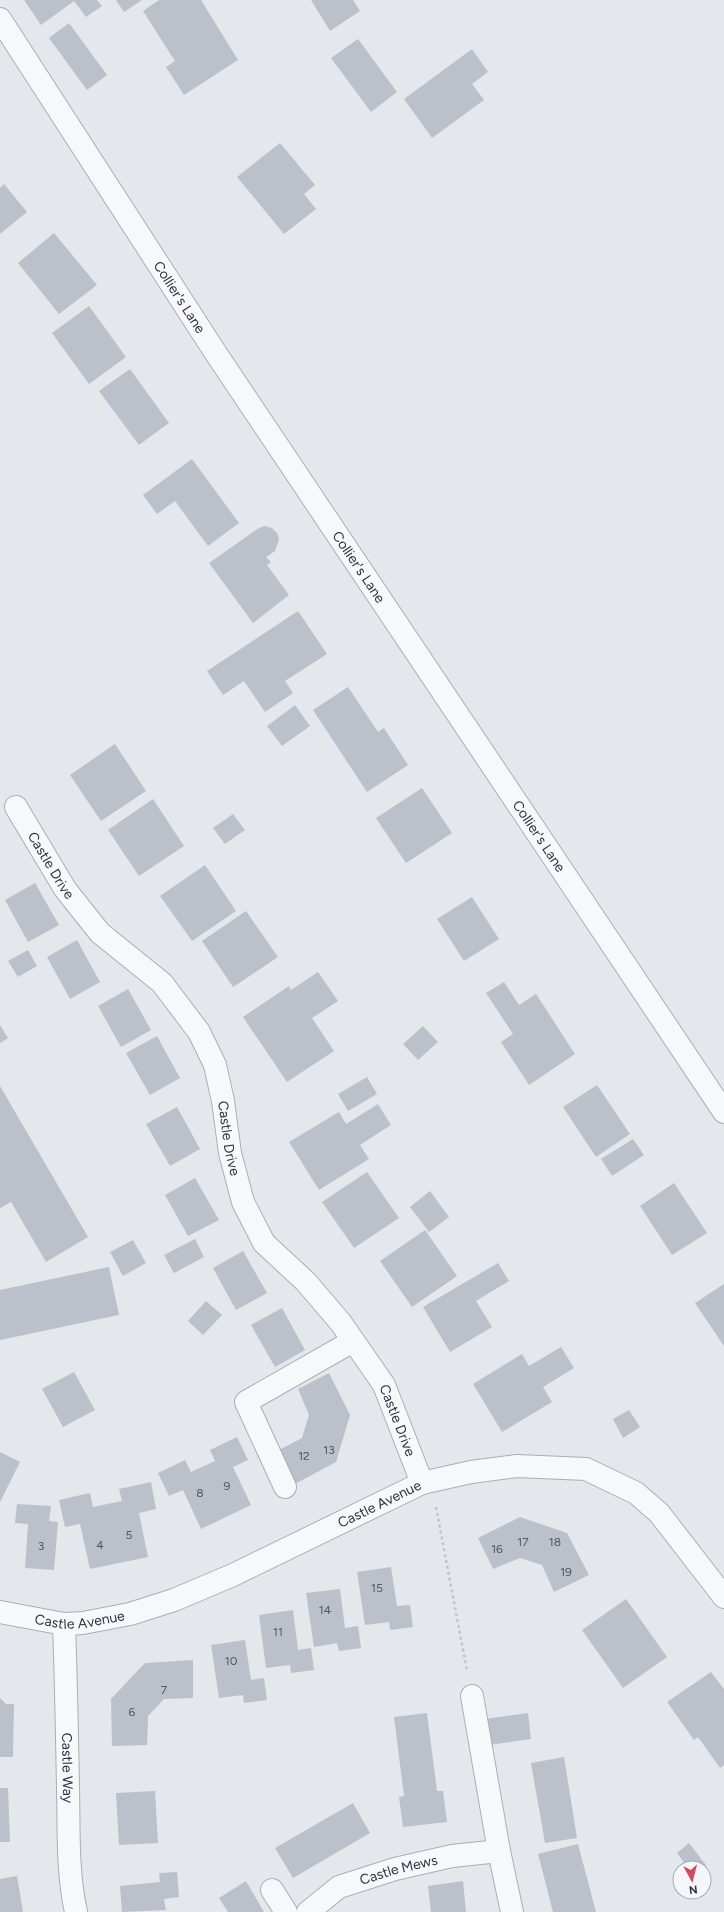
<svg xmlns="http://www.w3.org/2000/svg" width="724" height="1912" viewBox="0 0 724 1912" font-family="Figtree,sans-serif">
	<rect width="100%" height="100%" fill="#e4e7ec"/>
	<path fill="#bbc0ca" d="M24,0H97L102,6L86,17L74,1L41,25Z
		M116,0H142L124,12Z
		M159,0H201L238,60L184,95L166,67L175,61L143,11Z
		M311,0H353L360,11L330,31Z
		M69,23L107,75L87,90L49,38Z
		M358,39L397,92L371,112L331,58Z
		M472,49L488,72L472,84L484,100L432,138L404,99Z
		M280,143L315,185L304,194L316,209L284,234L237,177Z
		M4,184L27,212L0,234V188Z
		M54,233L97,285L59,314L18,263Z
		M89,306L126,357L89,384L52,333Z
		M130,369L169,423L139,445L99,391Z
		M192,459L239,523L208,546L175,501L157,514L143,495Z
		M265,526L272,528L277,533L279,539L275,551L266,557L271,562L267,565L289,595L253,623L209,563L259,528Z
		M298,611L327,654L285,681L293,693L265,712L244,681L223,695L207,671Z
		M348,687L378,732L384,728L408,765L367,792L313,710Z
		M295,705L310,726L282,746L267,726Z
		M115,744L146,791L101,821L70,775Z
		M422,788L452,833L406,863L376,818Z
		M153,799L184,846L139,876L108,830Z
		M233,814L245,830L225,844L213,828Z
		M205,865L236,911L192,941L160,896Z
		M35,883L59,925L28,942L5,900Z
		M472,897L499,939L464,961L437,919Z
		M246,911L278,957L233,987L202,941Z
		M77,940L100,982L70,999L47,957Z
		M28,950L37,966L18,977L8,961Z
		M318,972L338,1001L312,1018L334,1051L287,1082L243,1017L289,986L291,990Z
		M504,982L519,1005L536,994L575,1054L529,1085L501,1042L513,1034L486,993Z
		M128,989L151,1030L121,1047L98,1006Z
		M0,1025L8,1038L0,1043Z
		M423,1026L438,1042L418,1060L403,1044Z
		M157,1036L180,1078L150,1095L126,1053Z
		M367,1077L377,1094L348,1111L338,1094Z
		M597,1085L630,1134L596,1157L563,1107Z
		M0,1086L88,1237L46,1262L11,1202L0,1208Z
		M378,1104L391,1125L360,1145L369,1159L319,1190L289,1142L339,1112L346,1124Z
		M177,1107L200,1149L170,1166L146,1124Z
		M633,1139L644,1155L612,1176L601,1159Z
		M367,1172L399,1218L354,1248L322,1202Z
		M195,1178L219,1220L188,1236L165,1195Z
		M674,1183L707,1233L672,1255L640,1206Z
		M430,1191L449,1217L429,1232L410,1207Z
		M425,1230L457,1276L412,1307L380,1261Z
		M195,1239L204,1257L174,1273L164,1255Z
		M133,1240L146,1263L123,1276L110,1252Z
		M243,1251L267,1293L236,1310L213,1268Z
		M498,1263L509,1281L476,1301L492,1327L450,1352L423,1307Z
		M109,1267L119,1315L0,1340V1290Z
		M724,1284V1346L695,1303Z
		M206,1301L222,1315L203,1335L188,1321Z
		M282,1308L305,1350L275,1367L251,1325Z
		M561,1347L574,1368L543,1387L552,1402L502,1432L473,1384L522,1354L529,1366Z
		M74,1372L95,1410L63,1427L42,1389Z
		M329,1373L350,1415L336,1462L293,1485L277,1451L302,1438L309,1415L298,1389Z
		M629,1410L640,1427L623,1438L613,1419Z
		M237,1437L248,1460L233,1467L251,1505L201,1529L183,1490L169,1496L158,1473L185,1460L191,1472L215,1461L210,1450Z
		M0,1452L20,1462L0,1502Z
		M151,1482L156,1509L139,1513L148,1557L90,1569L80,1524L65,1527L59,1500L90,1493L93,1507L122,1501L119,1489Z
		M17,1504L51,1506L49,1521L58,1522L54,1570L25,1568L28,1524L15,1523Z
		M520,1517L567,1533L589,1575L554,1592L542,1565L520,1558L493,1569L478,1538Z
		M391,1567L397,1606L410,1605L413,1627L390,1630L389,1622L365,1625L357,1572Z
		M340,1589L345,1628L358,1626L361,1648L339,1651L337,1643L314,1647L306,1593Z
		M626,1599L667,1657L623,1688L582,1630Z
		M293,1610L298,1650L311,1648L314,1670L291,1673L290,1665L266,1668L259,1615Z
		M245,1640L251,1680L264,1678L267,1700L244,1703L243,1695L219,1698L211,1645Z
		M193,1660V1698L164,1699L148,1716L147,1745L112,1746L111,1699L126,1683L145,1663Z
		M711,1672L724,1689V1765L720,1768L698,1737L694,1740L667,1702Z
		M0,1698L6,1704H14L13,1757H0Z
		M427,1713L437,1791H443L447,1822L403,1827L399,1797L404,1796L394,1717Z
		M528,1713L531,1739L483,1746L478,1720Z
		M564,1757L577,1838L545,1843L531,1763Z
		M0,1788H8L10,1842H0Z
		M155,1791L158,1843L119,1845L116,1793Z
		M353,1803L370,1833L293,1878L275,1848Z
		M689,1843L706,1865L702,1868H688L677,1853Z
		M578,1844L596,1912H553L538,1854Z
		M177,1872L179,1897L164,1899L166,1910L122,1912L120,1886L160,1882L159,1873Z
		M17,1876L23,1912H0V1879Z
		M246,1881L264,1912H228L219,1898Z
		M463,1881L466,1912H431L428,1886Z"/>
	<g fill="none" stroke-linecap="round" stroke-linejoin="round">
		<g stroke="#a9aeb7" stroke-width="24">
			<g id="minor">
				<path id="s1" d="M0,19L215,352L724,1112"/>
				<path id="s2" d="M16,807L65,889L100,933L162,983L199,1032L215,1065L223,1101L230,1153L243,1202L264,1243L306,1282L341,1323L384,1385L422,1483"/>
				<path d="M285,1487L246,1402L353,1341"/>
				<path id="s3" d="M0,1612L64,1624L83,1623L130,1614L174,1600L233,1575L422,1483L471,1472L517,1466L586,1469L636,1493L659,1513L724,1597"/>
				<path id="s4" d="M64,1624C66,1678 67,1733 68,1788C69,1828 67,1872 76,1912"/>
				<path d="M472,1696L499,1851L512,1912"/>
				<path d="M272,1890L286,1912"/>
				<path id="s5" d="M308,1912L339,1887L395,1869L452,1856L499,1851"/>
			</g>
		</g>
		<path stroke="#c2c5cb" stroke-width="2.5" stroke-dasharray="3 3" stroke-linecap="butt" d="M436,1507L467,1671"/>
		<use href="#minor" stroke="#f7f8fa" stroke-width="22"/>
	</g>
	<g text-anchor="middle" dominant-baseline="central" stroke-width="3.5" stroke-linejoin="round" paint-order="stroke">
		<g font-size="12" fill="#4f5766">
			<text x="329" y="1450">13</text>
			<text x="304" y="1456">12</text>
			<text x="227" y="1486">9</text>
			<text x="200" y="1493">8</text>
			<text x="129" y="1535">5</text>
			<text x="523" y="1542">17</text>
			<text x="555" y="1542">18</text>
			<text x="100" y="1545">4</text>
			<text x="41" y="1546">3</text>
			<text x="497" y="1549">16</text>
			<text x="566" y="1572">19</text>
			<text x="377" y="1588">15</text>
			<text x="325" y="1610">14</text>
			<text x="278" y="1632">11</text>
			<text x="231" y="1661">10</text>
			<text x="164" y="1690">7</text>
			<text x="132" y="1712">6</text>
		</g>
		<g font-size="14" fill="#2b3445" stroke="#f4f6f9">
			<text stroke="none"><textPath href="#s1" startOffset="331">Collier's Lane</textPath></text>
			<text stroke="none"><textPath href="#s1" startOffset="655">Collier's Lane</textPath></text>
			<text stroke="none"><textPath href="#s1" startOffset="979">Collier's Lane</textPath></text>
			<text stroke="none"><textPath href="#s2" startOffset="68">Castle Drive</textPath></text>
			<text stroke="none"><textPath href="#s2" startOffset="404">Castle Drive</textPath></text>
			<text stroke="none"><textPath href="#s2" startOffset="740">Castle Drive</textPath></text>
			<text stroke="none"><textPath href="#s3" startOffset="405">Castle Avenue</textPath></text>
			<text stroke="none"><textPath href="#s3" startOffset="81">Castle Avenue</textPath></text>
			<text stroke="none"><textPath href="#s4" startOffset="144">Castle Way</textPath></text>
			<text stroke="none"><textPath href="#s5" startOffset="102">Castle Mews</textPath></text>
		</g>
	</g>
	<g transform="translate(692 1880) rotate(173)"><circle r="19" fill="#f4f6f9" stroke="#a4a8b1"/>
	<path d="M0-3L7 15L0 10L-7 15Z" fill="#d1495b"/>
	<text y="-6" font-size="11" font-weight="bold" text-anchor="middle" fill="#2b3445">N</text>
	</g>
</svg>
